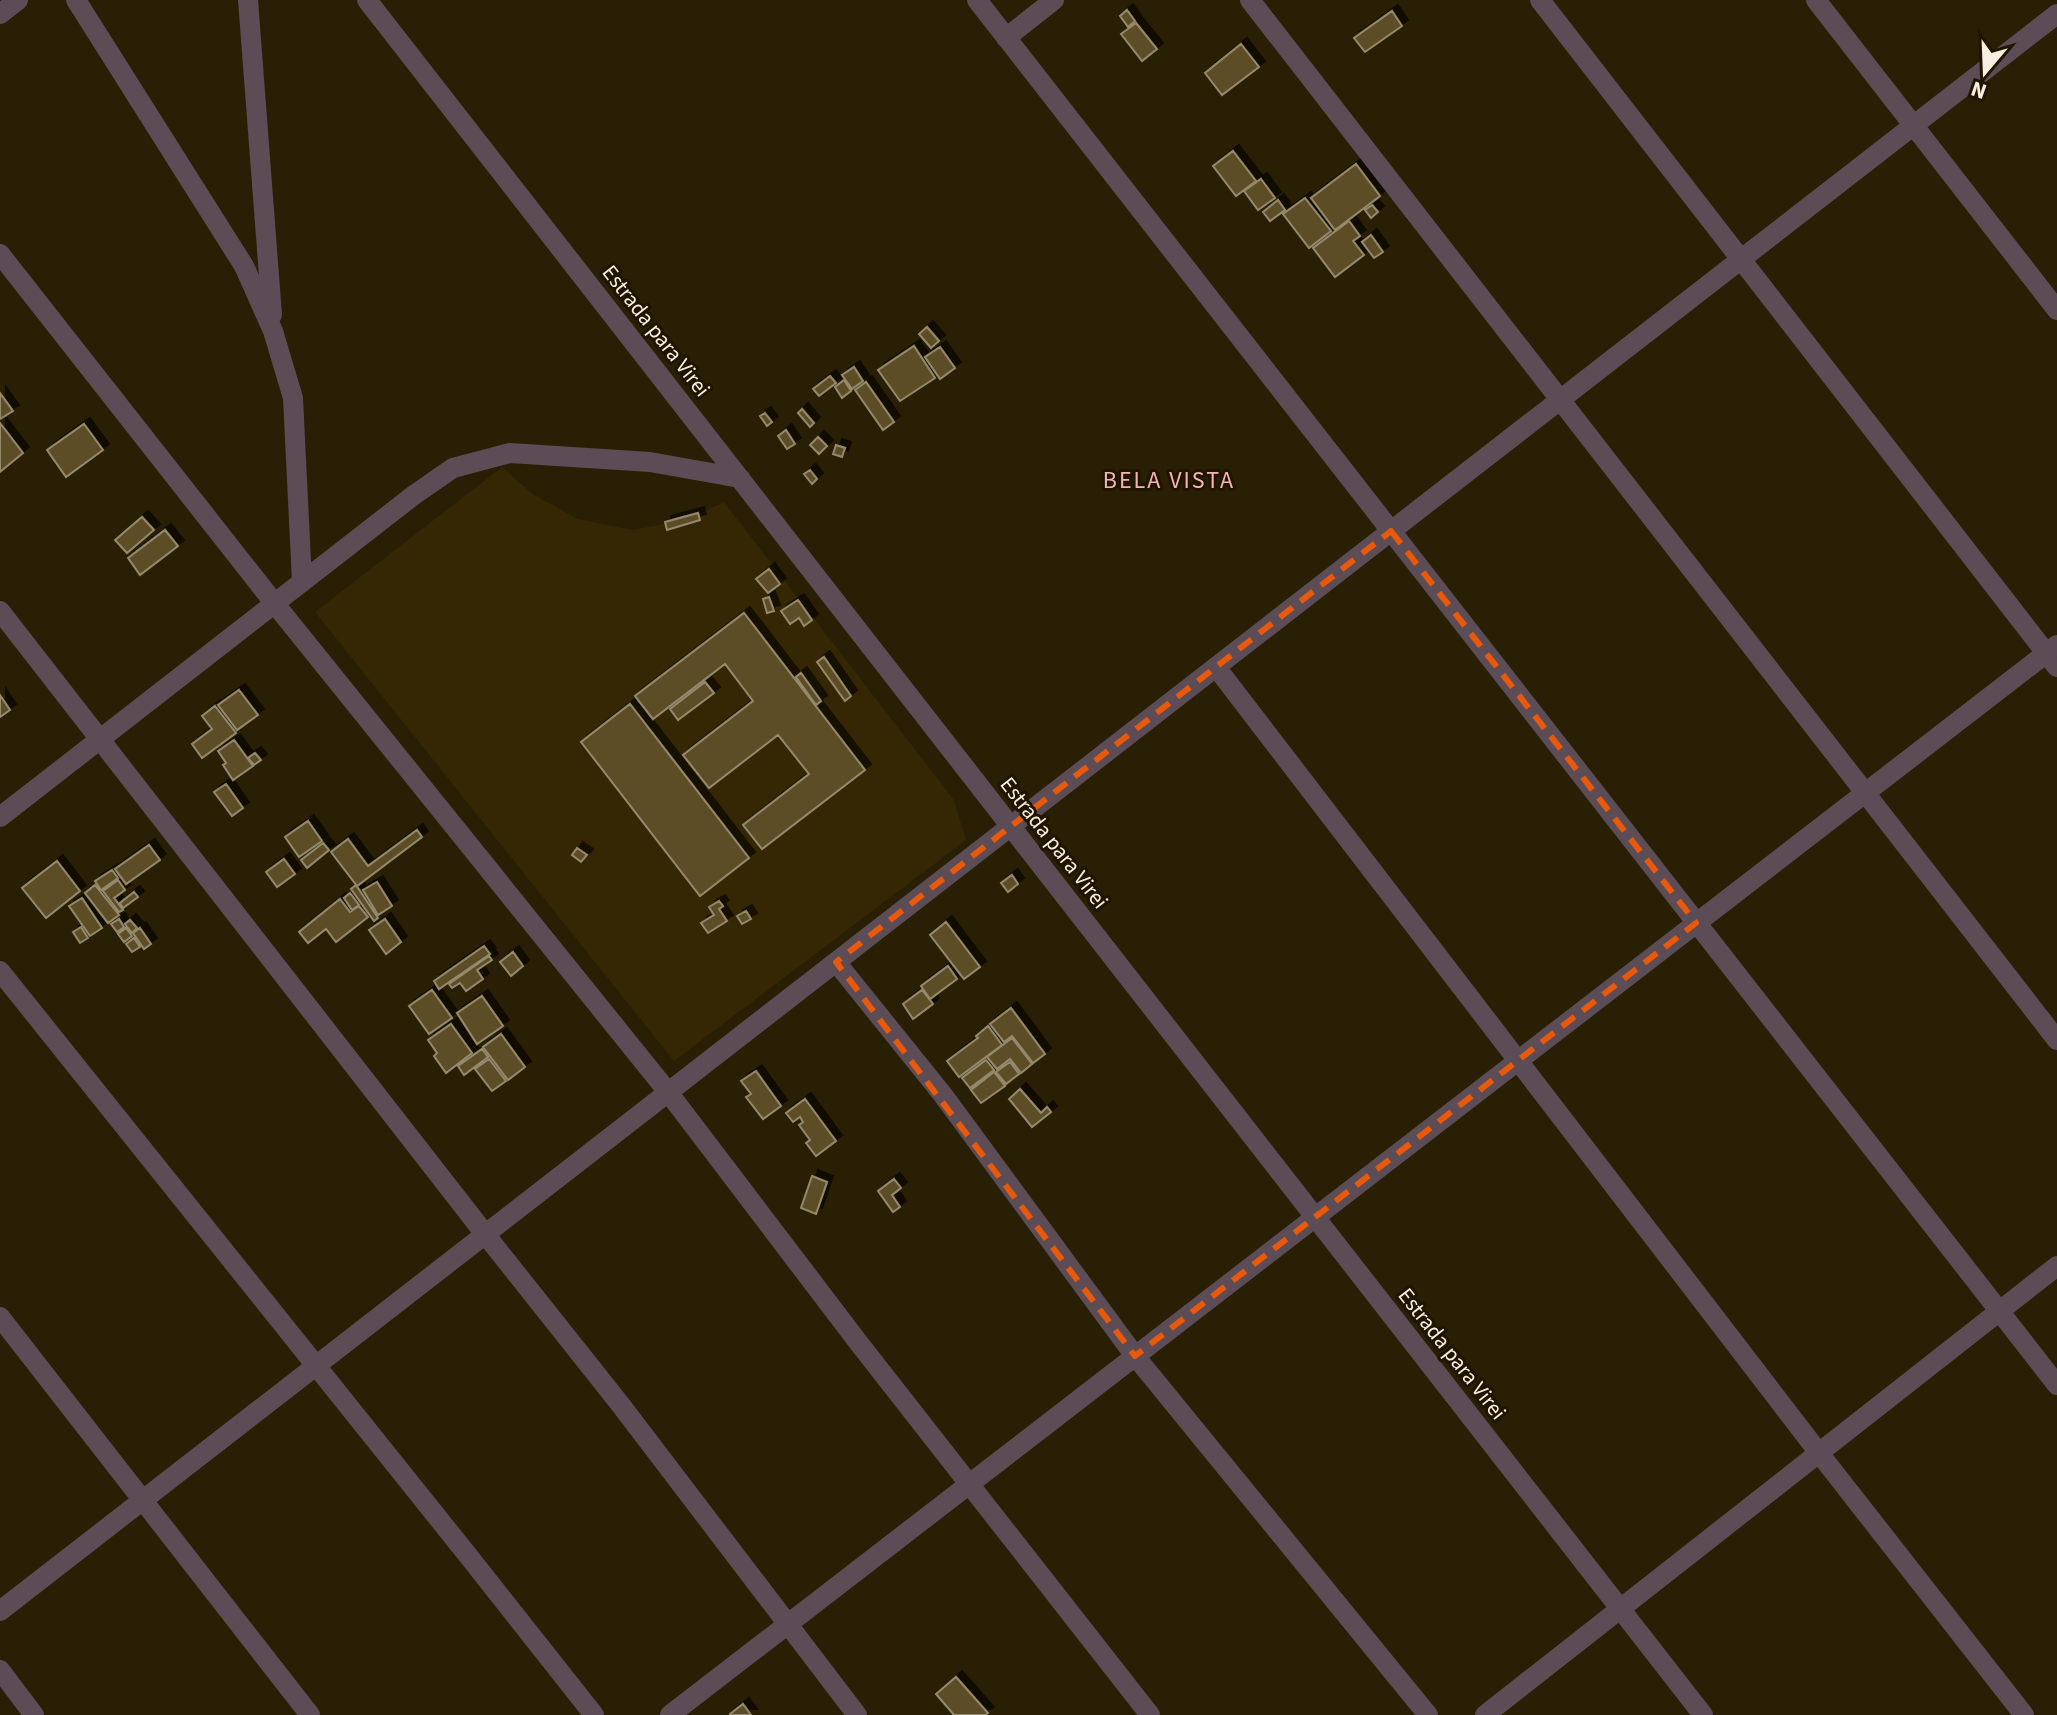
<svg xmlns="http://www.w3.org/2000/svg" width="2057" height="1715" viewBox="0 0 2057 1715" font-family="'Source Sans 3',sans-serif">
	<defs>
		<filter id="shadow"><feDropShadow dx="6" dy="-6" stdDeviation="0" flood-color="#0009"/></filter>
	</defs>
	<rect width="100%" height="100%" fill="#291f04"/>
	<path fill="#352704" d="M502,467L534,495L578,519L632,530L686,520L724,502L954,800L966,840L674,1061L315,612Z"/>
	<path fill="#5d4d27" stroke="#95896c" stroke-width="2" filter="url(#shadow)" d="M1127,10L1135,21L1128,27L1120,16Z
		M1392,11L1402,26L1365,52L1354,38Z
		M1136,23L1157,49L1142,61L1121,34Z
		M1241,44L1259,67L1222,95L1205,73Z
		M1233,151L1256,181L1236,196L1213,166Z
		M1356,164L1380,196L1335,230L1311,198Z
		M1261,179L1275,198L1258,210L1244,191Z
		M1305,198L1331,231L1309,248L1283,214Z
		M1278,200L1285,210L1270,221L1263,212Z
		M1372,205L1378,212L1371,218L1365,210Z
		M1349,221L1360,236L1353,241L1364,255L1335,277L1313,248Z
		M1371,235L1383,252L1374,258L1362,242Z
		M927,327L939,341L931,348L919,334Z
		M914,346L935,378L900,401L878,370Z
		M940,347L955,368L940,379L925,357Z
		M854,367L863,381L852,389L842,375Z
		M830,376L836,383L819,396L813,389Z
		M844,380L851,391L842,398L835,387Z
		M866,382L894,422L883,430L855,390Z
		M0,393L13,411L0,419Z
		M802,409L814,423L810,427L798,413Z
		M765,413L772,422L767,426L760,416Z
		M0,423L23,453L0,472Z
		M84,424L103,450L66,477L47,450Z
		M786,430L795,444L787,449L778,436Z
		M818,437L827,446L819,454L810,445Z
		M836,445L845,448L842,457L833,454Z
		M810,470L817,479L812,484L804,474Z
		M698,513L700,520L667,530L665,522Z
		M142,517L154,530L127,553L115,540Z
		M165,530L178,546L140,575L128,558Z
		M769,569L780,584L768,593L756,579Z
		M769,597L774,611L767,613L763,599Z
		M798,600L812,620L804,626L799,618L790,624L781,611Z
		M744,613L865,770L762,849L743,825L809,774L778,735L709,788L683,755L753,701L725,664L653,719L635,696Z
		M824,657L851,696L845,701L817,662Z
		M801,673L821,701L816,705L796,677Z
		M705,682L714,693L678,720L670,709Z
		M239,690L258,715L237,730L218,705Z
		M0,695L10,710L0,717Z
		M630,704L749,858L700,896L581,742Z
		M215,706L236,733L202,758L192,744L212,729L202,716Z
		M234,740L253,766L233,780L223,765L226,763L218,751Z
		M255,753L261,760L254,765L248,758Z
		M226,784L243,808L232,816L214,792Z
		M308,821L322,841L299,857L285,837Z
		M417,830L422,837L357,886L331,852L348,839L368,866Z
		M323,843L329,850L307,868L301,860Z
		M149,845L160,860L126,884L115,869Z
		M577,848L587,855L581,862L572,855Z
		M284,859L295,874L277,887L266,872Z
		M57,861L80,891L46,918L22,888Z
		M112,870L118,878L101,890L95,881Z
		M1012,875L1018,884L1008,892L1001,883Z
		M118,880L125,890L114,898L123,910L119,912L103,891Z
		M377,882L392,906L378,915L363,890Z
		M95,885L119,915L108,923L85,893Z
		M356,885L378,918L374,921L351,889Z
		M134,892L138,897L123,908L120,903Z
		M350,893L359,905L352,910L344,898Z
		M82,898L102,928L90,936L69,906Z
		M340,899L350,912L359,906L368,917L336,942L326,929L308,943L299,932Z
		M719,901L723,906L719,909L727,921L708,933L701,923L714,915L709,907Z
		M746,911L751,919L742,924L737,916Z
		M119,919L124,927L117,932L111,924Z
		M385,919L401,942L386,954L369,930Z
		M130,920L137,928L132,933L125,924Z
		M946,922L980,967L964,979L930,935Z
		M81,927L88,938L80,943L73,932Z
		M126,928L132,936L124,942L118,934Z
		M140,928L151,944L144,949L133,933Z
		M134,938L140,947L132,952L126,944Z
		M484,946L490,954L439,989L434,981Z
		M513,952L523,966L511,976L500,962Z
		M489,956L492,960L477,970L483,979L466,991L460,983L452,988L449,984Z
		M948,966L957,979L930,999L921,986Z
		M432,990L452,1018L429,1034L409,1006Z
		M922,990L933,1004L913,1019L903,1004Z
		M482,996L503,1026L477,1044L457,1013Z
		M1011,1008L1045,1054L1033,1063L1012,1036L1004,1042L990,1024Z
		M451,1024L472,1053L446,1073L434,1056L437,1053L428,1040Z
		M988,1026L1002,1045L959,1077L947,1061L978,1038L976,1036Z
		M501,1034L525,1067L508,1080L483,1047Z
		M1012,1038L1032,1064L1021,1073L1010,1059L997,1069L987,1057Z
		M482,1049L488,1057L464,1075L458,1066Z
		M489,1059L506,1081L492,1091L475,1069Z
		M986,1060L994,1070L970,1088L962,1078Z
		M1010,1062L1019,1074L1006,1084L996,1072Z
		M756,1071L781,1106L763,1119L746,1097L751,1094L741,1081Z
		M994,1072L1005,1086L981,1103L971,1090Z
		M1020,1089L1041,1113L1047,1107L1051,1112L1032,1127L1009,1099Z
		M805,1099L836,1141L816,1156L806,1143L810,1140L799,1125L803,1122L800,1117L793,1122L786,1113Z
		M812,1176L827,1182L816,1214L801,1208Z
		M894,1179L901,1188L892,1195L900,1207L893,1212L878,1191Z
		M956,1677L988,1713L985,1715H954L936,1694Z
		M743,1704L751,1715H730V1714Z"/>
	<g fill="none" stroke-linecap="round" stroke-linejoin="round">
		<path stroke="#5b4c56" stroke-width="20" d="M76,0L244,266L273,331L293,398L302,582
			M248,0L272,315
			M367,0L1703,1715
			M977,0L2057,1385
			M1250,0L2057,1040
			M1540,0L2057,667
			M1816,0L2057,310
			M0,14L18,0
			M1006,38L1054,0
			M0,254L275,604L668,1092L858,1342L1150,1715
			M0,611L485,1234L620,1404L857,1715
			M1216,667L1819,1453L2024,1715
			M0,817L414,495L453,468L510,453L650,462L740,478
			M836,962L943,1095L1135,1356L1428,1715
			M0,971L470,1558L594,1715
			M0,1317L310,1715
			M0,1611L2057,14
			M0,1670L34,1715
			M670,1715L2057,645
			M1485,1715L2057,1266"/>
	</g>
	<path fill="none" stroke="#e8590c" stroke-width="6" stroke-dasharray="16 10" stroke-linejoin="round" d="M1391,531L1696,923L1135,1356L836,962Z"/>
	<g text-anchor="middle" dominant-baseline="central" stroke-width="6" stroke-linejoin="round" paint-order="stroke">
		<g font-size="22" fill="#f7f0e1" stroke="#1f1500">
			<text transform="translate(656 331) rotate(52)">Estrada para Virei</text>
			<text transform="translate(1054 843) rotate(52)">Estrada para Virei</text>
			<text transform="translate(1452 1354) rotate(52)">Estrada para Virei</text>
		</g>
		<g font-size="24" letter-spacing="2" fill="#f6b2b9" stroke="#1f1500">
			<text x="1169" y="480">BELA VISTA</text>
		</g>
	</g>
	<g transform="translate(1985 72) rotate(199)" stroke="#1f1500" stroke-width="6" paint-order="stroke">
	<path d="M0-6L14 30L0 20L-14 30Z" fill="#f7f0e1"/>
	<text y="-12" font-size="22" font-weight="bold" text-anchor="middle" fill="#f7f0e1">N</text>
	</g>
</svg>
